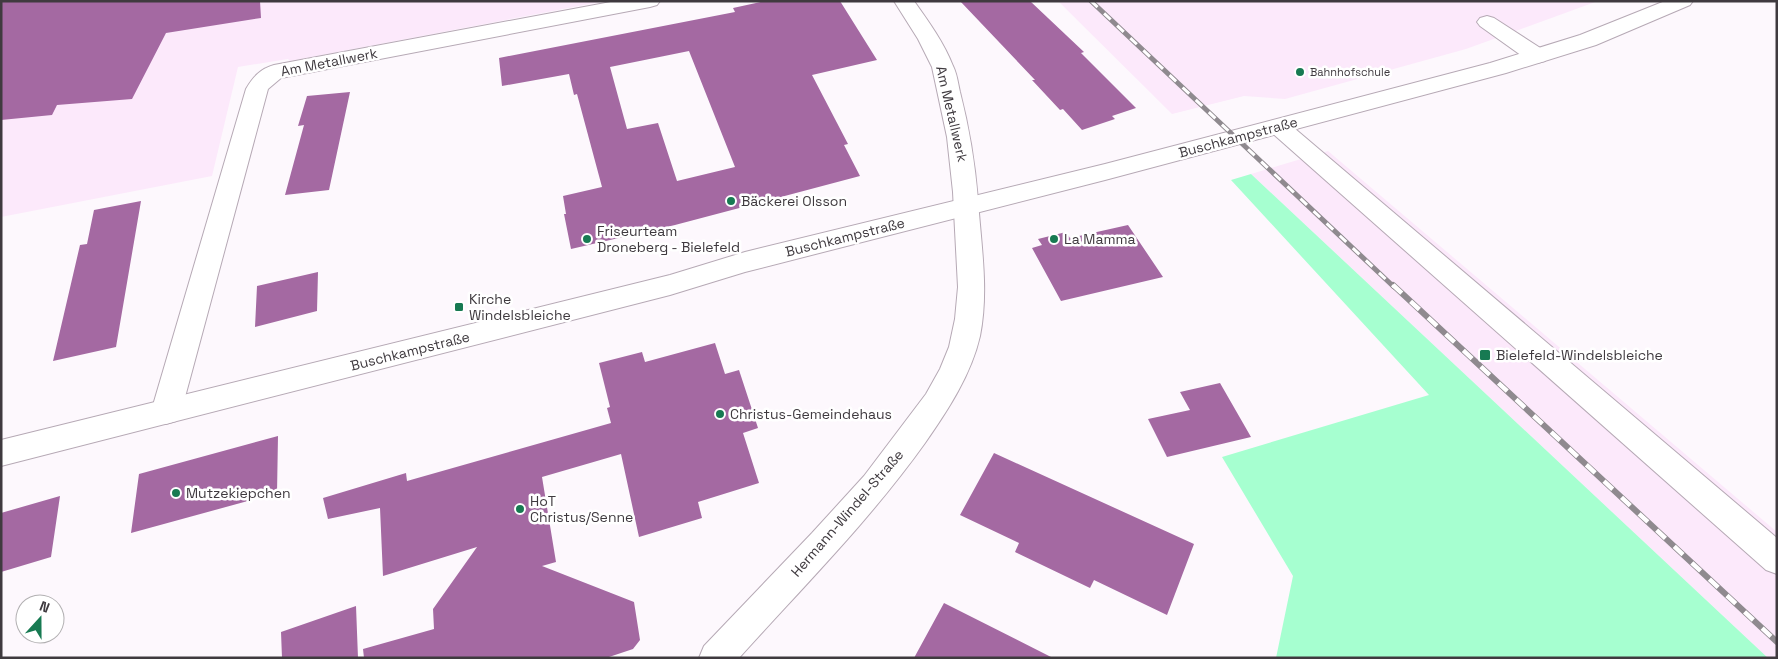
<svg xmlns="http://www.w3.org/2000/svg" width="1778" height="659" viewBox="0 0 1778 659" font-family="'Space Grotesk',sans-serif">
	<rect width="100%" height="100%" fill="#fdf8fd"/>
	<path fill="#fce9fb" d="M1,1H606L290,61L288,59L238,67L212,176L1,217Z
		M1058,1H1598L1466,49L1285,99L1244,96L1172,114Z
		M1328,151L1777,532V658H1768L1251,174Z"/>
	<path fill="#a6ffd0" d="M1251,174L1768,658H1276L1293,576L1222,457L1429,395L1231,180Z"/>
	<path fill="#a469a2" fill-rule="evenodd" d="M1,1H260L261,18L166,33L132,99L57,105L52,115L1,120Z
		M765,1H840L877,60L812,75L848,144L844,145L860,176L675,225L571,249L564,214H566L563,196L602,187L577,94L574,95L569,74L502,86L499,58L735,12L733,8ZM689,51L735,167L677,181L658,123L627,129L610,67Z
		M960,1H1030L1084,52L1081,53L1136,108L1112,116L1115,119L1082,130L1063,109L1060,110L1032,80H1035Z
		M350,92L329,190L285,195L304,125L298,126L307,96Z
		M141,201L116,347L53,361L80,245L87,244L94,210Z
		M1128,225L1163,277L1061,301L1032,248L1042,245L1038,239L1066,232L1070,238Z
		M318,272L317,311L255,327L257,286Z
		M715,343L725,374L739,370L758,428L743,433L759,483L698,502L702,518L639,537L621,454L542,477L556,562L542,566L634,602L640,640L633,649L606,658H364L363,649L434,629L433,609L477,547L383,576L380,508L328,519L323,498L406,473L407,481L611,423L607,408L610,407L599,363L642,352L645,362Z
		M1220,383L1251,437L1167,457L1148,419L1190,410L1180,392Z
		M278,436L277,493L131,533L139,474Z
		M994,453L1194,544L1167,615L1094,580L1090,588L1015,552L1019,543L960,515Z
		M60,496L51,557L1,572V513Z
		M944,603L1053,658H914Z
		M356,606L358,658H282L281,632Z"/>
	<g fill="none" stroke-linecap="round" stroke-linejoin="round">
		<g stroke="#b6a9b5" stroke-width="2">
			<path id="minor" d="M616,1H660L657,5L650,7L281,78L268,89L181,412L176,421L166,424L156,421L151,412L246,89C253,77 260,69 274,65Z
				M894,1H914C929,22 944,43 953,66C957,74 958,83 960,92C969,127 975,163 978,200C981,245 989,291 980,336C971,375 948,410 925,443C870,520 803,587 739,658H699L704,646L812,533L864,476L926,394L940,369L949,347L955,319L958,287L953,192L947,137L932,67L918,39Z
				M1487,16L1494,18L1545,51L1548,56L1545,61L1537,63L1529,61L1480,26L1477,22L1480,18Z
				M1279,119L1287,122L1777,538V574L1766,570L1271,132L1267,127L1271,122Z"/>
		</g>
		<g stroke="#b6a9b5" stroke-width="2">
			<path id="major" d="M1665,1H1693L1690,5L1596,45L1506,73L1105,180L745,272L670,295L1,466V440L670,275L745,252L1105,164L1490,63L1580,35Z"/>
		</g>
		<use href="#minor" fill="#fff" fill-rule="evenodd"/>
		<use href="#major" fill="#fff" fill-rule="evenodd"/>
		<g stroke="#8f8a8f" stroke-width="5">
			<path id="rail-far1" d="M1091,1L1394,287"/>
		</g>
		<g stroke="#8f8a8f" stroke-width="6">
			<path id="rail" d="M1393,285L1777,642"/>
		</g>
		<use href="#rail-far1" stroke="#fff" stroke-width="3" stroke-dasharray="9" stroke-linecap="butt"/>
		<use href="#rail" stroke="#fff" stroke-width="4.5" stroke-dasharray="12" stroke-linecap="butt"/>
	</g>
	<g fill="#177a52" stroke="#fff" stroke-width="2">
		<circle cx="1300" cy="72" r="5"/>
		<circle cx="731" cy="201" r="5"/>
		<circle cx="587" cy="239" r="5"/>
		<circle cx="1054" cy="239" r="5"/>
		<rect x="454" y="302" width="10" height="10" rx="2.5"/>
		<rect x="1479" y="349" width="12" height="12" rx="2.5"/>
		<circle cx="720" cy="414" r="5"/>
		<circle cx="176" cy="493" r="5"/>
		<circle cx="520" cy="509" r="5"/>
	</g>
	<g text-anchor="middle" dominant-baseline="central" stroke-width="5" stroke-linejoin="round" paint-order="stroke">
		<g font-size="11" fill="#3f3a3f" stroke="#fff" text-anchor="start">
			<text x="1310" y="72">Bahnhofschule</text>
		</g>
		<g font-size="14" fill="#3f3a3f" stroke="#fff">
			<text transform="translate(329 62) rotate(-11)">Am Metallwerk</text>
			<text transform="translate(952 114) rotate(77)">Am Metallwerk</text>
			<text transform="translate(1238 137) rotate(-15)">Buschkampstraße</text>
			<text transform="translate(845 237) rotate(-14)">Buschkampstraße</text>
			<text transform="translate(410 351) rotate(-14)">Buschkampstraße</text>
			<text transform="translate(847 513) rotate(-49)">Hermann-Windel-Straße</text>
		</g>
		<g font-size="14" fill="#3f3a3f" stroke="#fff" text-anchor="start">
			<text x="741" y="201">Bäckerei Olsson</text>
			<text x="597" y="231">Friseurteam<tspan x="597" dy="16">Droneberg - Bielefeld</tspan></text>
			<text x="1064" y="239">La Mamma</text>
			<text x="469" y="299">Kirche<tspan x="469" dy="16">Windelsbleiche</tspan></text>
			<text x="1496" y="355">Bielefeld-Windelsbleiche</text>
			<text x="730" y="414">Christus-Gemeindehaus</text>
			<text x="186" y="493">Mutzekiepchen</text>
			<text x="530" y="501">HoT<tspan x="530" dy="16">Christus/Senne</tspan></text>
		</g>
	</g>
	<rect width="1778" height="659" fill="none" stroke="#3f3a3f" stroke-width="5"/>
	<g transform="translate(40 619) rotate(21)"><circle r="24" fill="#ffffff" stroke="#b2b0b2"/>
	<path d="M0-4L9 19L0 12L-9 19Z" fill="#177a52"/>
	<text y="-8" font-size="14" font-weight="bold" text-anchor="middle" fill="#3f3a3f">N</text>
	</g>
</svg>
